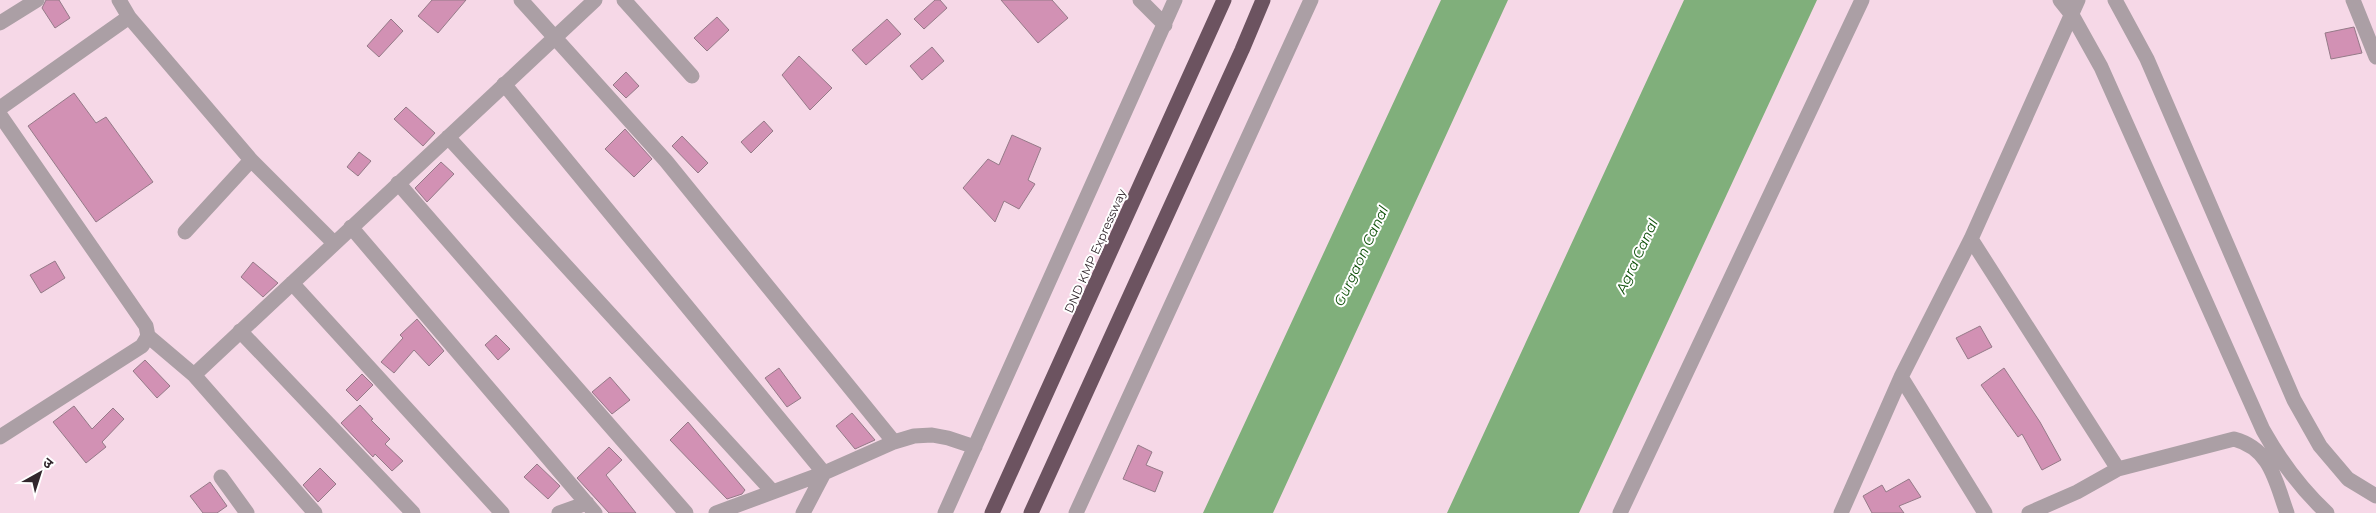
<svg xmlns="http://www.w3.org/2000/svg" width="2376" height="513" viewBox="0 0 2376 513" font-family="Montserrat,'Noto Sans Devanagari',sans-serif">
	<rect width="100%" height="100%" fill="#f6d8e7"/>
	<path fill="#80af7b" d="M1441,0H1508L1273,513H1203Z
		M1684,0H1817L1579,513H1447Z"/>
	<path fill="#d291b4" stroke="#957a88" d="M46,0H59L70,18L55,28L42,8Z
		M432,0H466L438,33L418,16Z
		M935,0H940L947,8L924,29L914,19Z
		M1001,0H1052L1068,18L1038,43Z
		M717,17L729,30L707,51L694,38Z
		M391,19L403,31L379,57L367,46Z
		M887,19L901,34L866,65L852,50Z
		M2354,27L2362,53L2331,59L2325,33Z
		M932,47L944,61L922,80L910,66Z
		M799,56L832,88L810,110L782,75Z
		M626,72L639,86L626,98L613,85Z
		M74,93L96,123L106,117L153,182L96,222L28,126Z
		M406,107L435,133L423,146L394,119Z
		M764,121L773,131L751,153L741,142Z
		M625,129L652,159L634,177L605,149Z
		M1012,135L1041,148L1028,180L1035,184L1019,209L1004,201L995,222L963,188L988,159L999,165Z
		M682,136L708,163L698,173L672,146Z
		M359,152L371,161L358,176L347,167Z
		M441,162L454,174L427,202L415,188Z
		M55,261L65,278L41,293L30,275Z
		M253,262L278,283L263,297L241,277Z
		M417,319L444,351L429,366L414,350L394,373L381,362L403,338L400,335Z
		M1980,326L1992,347L1968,359L1956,338Z
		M496,335L510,349L498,360L485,345Z
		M145,360L170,386L157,398L133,371Z
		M779,368L801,398L787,407L765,378Z
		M2004,368L2040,422L2061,460L2042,470L2022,434L2018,437L1981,385Z
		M362,374L373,385L357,401L346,390Z
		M610,377L630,400L612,414L592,392Z
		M360,405L373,419L371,420L390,439L385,444L403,461L392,471L375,454L373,457L341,423Z
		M74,406L92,429L113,408L124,419L102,442L106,447L86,463L53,422Z
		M852,413L875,440L855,449L836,426Z
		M688,422L745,490L742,494L727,499L670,440Z
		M1138,445L1152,452L1146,465L1163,472L1155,492L1123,479Z
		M609,447L622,460L606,475L636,513H609L577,478Z
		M537,464L560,486L548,499L524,477Z
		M320,468L336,484L318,502L303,485Z
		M1909,479L1921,497L1899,506L1904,513H1872L1863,496L1882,485L1886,492Z
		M210,482L227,506L217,513H203L190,496Z"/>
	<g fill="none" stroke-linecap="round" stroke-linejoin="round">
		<path stroke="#ab9fa5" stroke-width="15" d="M119,0L129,17L251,160L334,243
			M521,0L666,161L894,442
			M624,0L692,76
			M1140,0L1165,25
			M2060,0L2072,15L2101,67L2263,430C2281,462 2300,488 2327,513
			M2115,0L2147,59L2294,400L2320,446L2348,479L2376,496
			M2353,0L2376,57
			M0,23L37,0
			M504,84L824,473L803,513
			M0,108L129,17
			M0,115L146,326L148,336L194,375L315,513
			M448,137L772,491
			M398,183L686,513
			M351,227L595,513
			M185,232L251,160
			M1971,239L2118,469
			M292,283L502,513
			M240,331L413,513
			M194,375L595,0
			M1901,377L1985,513
			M0,437L142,346L148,336
			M221,477L247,513
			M559,513L587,503
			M716,513L824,473L894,442L914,436L932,435L948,438L975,447
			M945,513L1175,0
			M1076,513L1311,0
			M1620,513L1862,0
			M1841,513L1901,377L1971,239L2078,0
			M2029,513L2077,492L2118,469L2234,439C2271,449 2275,480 2287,513"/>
		<path stroke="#6c5360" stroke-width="15" d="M992,513L1224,0
			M1031,513L1242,50L1263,0"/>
	</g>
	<g text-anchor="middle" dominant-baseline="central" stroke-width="4" stroke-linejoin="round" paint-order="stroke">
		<g font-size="12" fill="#32272d" stroke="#fff">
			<text transform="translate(1095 251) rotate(-66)">DND KMP Expressway</text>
		</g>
		<g font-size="14" font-style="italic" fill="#0f510a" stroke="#fff">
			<text transform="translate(1361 256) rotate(-65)">Gurgaon Canal</text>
			<text transform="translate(1637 256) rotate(-65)">Agra Canal</text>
		</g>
	</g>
	<g transform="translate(40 473) rotate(39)" stroke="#ffffff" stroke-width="4" paint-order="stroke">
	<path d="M0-4L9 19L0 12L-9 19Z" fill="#32272d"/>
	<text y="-8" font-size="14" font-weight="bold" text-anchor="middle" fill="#32272d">उ</text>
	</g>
</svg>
